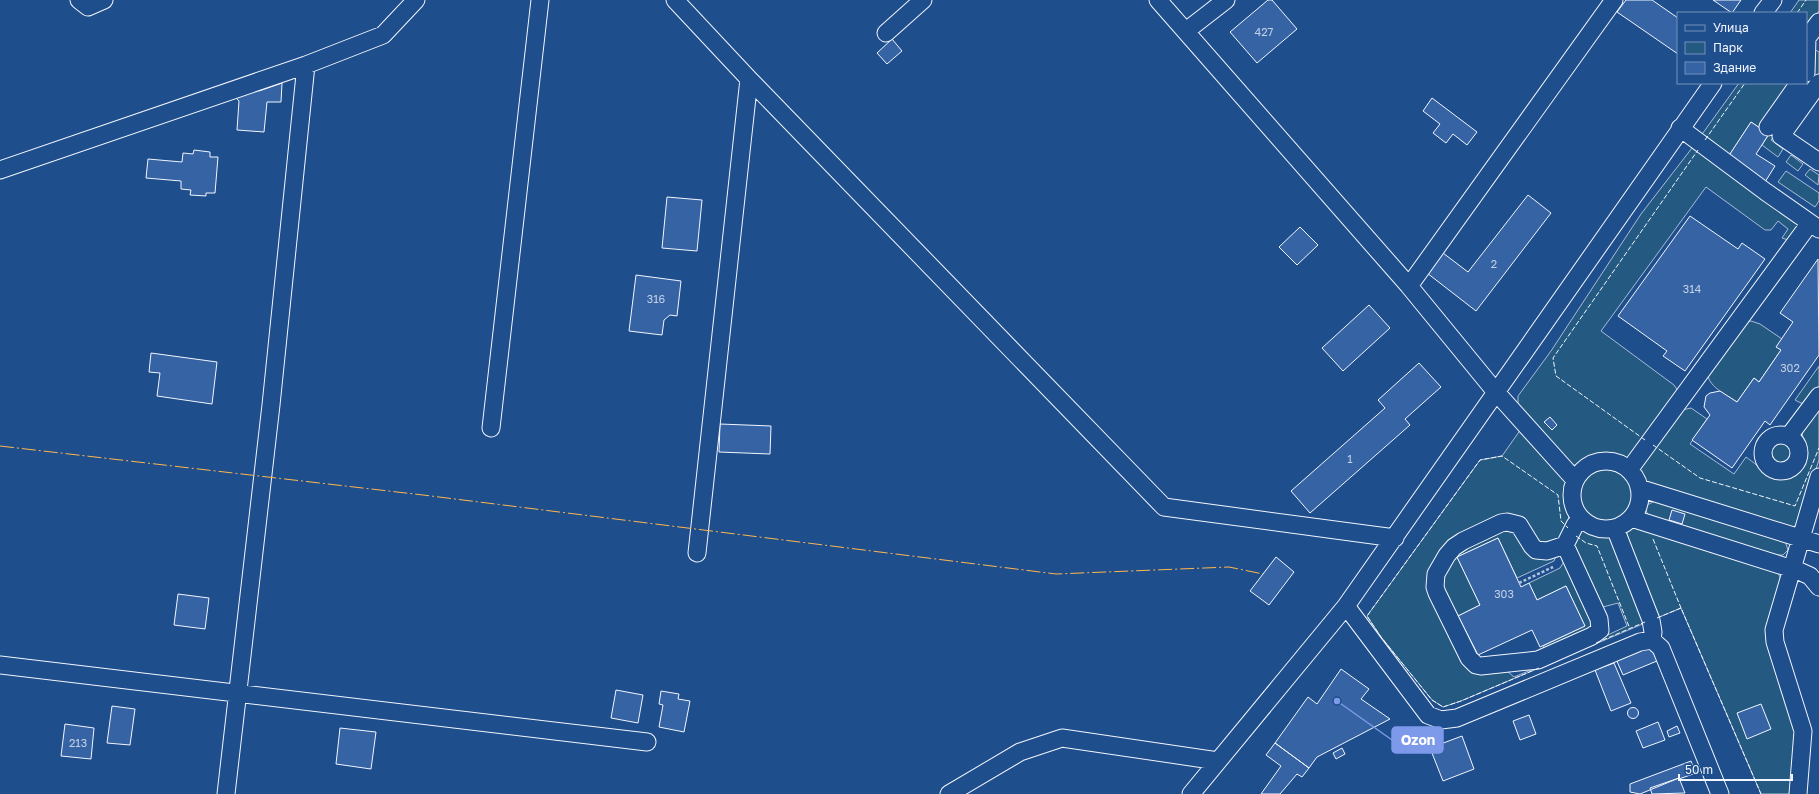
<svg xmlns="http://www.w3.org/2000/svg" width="1819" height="794" viewBox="0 0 1819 794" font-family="'Golos Text',sans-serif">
	<rect width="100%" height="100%" fill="#1f4e8c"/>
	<path fill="#245a82" stroke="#a8bbd7" d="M1799,0H1819V11L1806,29V13H1790Z
		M1812,48L1819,52V76L1818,75L1771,140L1783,149L1778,157L1762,145L1769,134Z
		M1739,83H1791L1760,128L1751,122L1728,157L1700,137Z
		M1692,148L1763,196L1800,224L1788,240L1782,238L1788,229L1778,221L1771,230H1765L1706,187L1601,331L1674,385L1678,391L1630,458C1619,461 1608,455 1597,457C1588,458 1582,467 1573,465L1518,405V396L1551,351L1641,214Z
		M1791,155L1803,164L1798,171L1786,162Z
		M1810,169L1819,175L1818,185L1805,175Z
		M1786,171L1819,193V201L1815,207L1778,182Z
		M1751,321L1760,324L1782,339L1781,350L1759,382L1754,378L1737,402C1728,396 1709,387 1708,375L1746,322Z
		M1819,366V389L1803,404L1795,400Z
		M1819,404V460L1798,523L1795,526L1790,528L1645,483L1640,475V466L1682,410L1691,408L1707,419L1690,444L1734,474L1746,457C1760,467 1781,487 1798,471C1801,467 1804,463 1805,457C1807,448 1802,439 1802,430Z
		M1521,429L1566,481L1569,523L1564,533L1556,541L1542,545L1523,520L1433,565L1463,661L1507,671L1514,677L1550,662L1627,626L1618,603L1603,607L1573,547L1579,531L1582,530L1605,535L1611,539L1645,623L1461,701L1443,707L1432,700L1381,637L1367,616L1480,460L1502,456Z
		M1770 453a11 11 0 1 1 22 0a11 11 0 1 1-22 0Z
		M1577 495a28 28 0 1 1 56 0a28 28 0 1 1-56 0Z
		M1655,501L1785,541L1788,550L1783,555H1777L1648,516L1646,510L1647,505Z
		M1507,527L1556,556L1554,561L1517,578L1498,538L1457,557L1480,605L1458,616L1477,656L1440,581L1457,551Z
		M1636,527L1778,573L1781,579L1771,618L1796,725L1792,794H1761L1681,608L1657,618L1626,535L1629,529Z
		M1565,560L1595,627L1546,651L1543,646L1585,626L1566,586L1537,600L1529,583L1560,568Z"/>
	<path fill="#3563a3" stroke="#f2f6ff" d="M1268,0H1272L1297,29L1257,63L1230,32Z
		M1626,0H1652L1678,18V54L1617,12Z
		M1713,0H1741L1732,13Z
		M892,39L902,51L887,64L877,53Z
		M282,83L281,102H267L264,132L237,130L239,101L235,97L258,87L259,91Z
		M1432,98L1477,132L1467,145L1453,134L1446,143L1433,133L1440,124L1423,111Z
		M1751,122L1769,134L1756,154L1775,166L1765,182L1728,157Z
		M194,150L210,152V157H218L215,193H206V196L190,195L191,190L181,189V181L146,178L148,159L182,162L183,153L193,154Z
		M1528,195L1551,213L1476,311L1427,273L1443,253L1468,272Z
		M667,197L702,200L697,251L662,248Z
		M1690,216L1738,249L1742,243L1765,259L1685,371L1663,356L1667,351L1618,316Z
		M1300,227L1318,245L1297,265L1279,247Z
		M1818,259L1819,355L1770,425L1765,421L1732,468L1692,440L1710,415L1704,407L1706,396L1710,393L1720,391L1737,402L1754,378L1759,382L1781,350L1776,347L1793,322L1780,313Z
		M636,275L681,281L677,316L670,315L664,320L662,335L629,331Z
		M1369,305L1390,328L1343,371L1322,348Z
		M151,353L217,362L212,404L157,396L160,373L149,372Z
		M1419,363L1441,387L1405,419L1410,425L1310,513L1291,491L1385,408L1378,400Z
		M1550,417L1557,425L1552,430L1544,422Z
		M720,424L771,426L770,454L719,452Z
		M1672,510L1685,514L1682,524L1669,520Z
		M1498,538L1521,587L1529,583L1537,600L1566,586L1585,626L1540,647L1532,630L1478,655L1458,616L1480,605L1457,557Z
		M1276,557L1294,572L1269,605L1250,591Z
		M178,594L209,598L205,629L174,625Z
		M1650,645L1657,661L1623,675L1616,659Z
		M1614,663L1631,703L1611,711L1595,670Z
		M1341,669L1369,689L1361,699L1390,719L1317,757L1309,768L1275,743L1308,697L1317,704Z
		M616,690L643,695L638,723L611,718Z
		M661,691L679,694L678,699L690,701L684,732L659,727L663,705L659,704Z
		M1761,704L1771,729L1747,739L1737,713Z
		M112,706L135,709L130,745L107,743Z
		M1627.5 713a5.5 5.5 0 1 1 11 0a5.5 5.5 0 1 1-11 0Z
		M1529,715L1536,734L1520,740L1513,721Z
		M1658,722L1665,740L1643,748L1636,731Z
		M65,724L94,728L91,759L61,756Z
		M1677,726L1680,733L1669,737L1667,731Z
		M340,728L376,732L371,769L336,764Z
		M1462,736L1474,769L1443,781L1430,748Z
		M1275,743L1309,768L1302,777L1297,774L1280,794H1261L1281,766L1266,755Z
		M1342,748L1345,754L1336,759L1333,753Z
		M1691,761L1696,773L1679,779V778L1640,794L1630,792V784Z
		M1679,778L1685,793L1652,794L1650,788Z"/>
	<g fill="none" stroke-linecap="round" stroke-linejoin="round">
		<g stroke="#f2f6ff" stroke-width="19">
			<path id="minor" d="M79,0L88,7L104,0
				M675,0L749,79L1164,507L1395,538
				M1158,0L1409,286L1495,391L1575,480
				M1763,13L1773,0
				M1186,31L1226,0
				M886,33L923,0
				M1806,73L1807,38L1819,22
				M1819,83L1781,136L1819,162
				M1768,127L1799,83
				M1680,128L1766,192L1819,229
				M0,170L306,65L383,35L416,0
				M1409,286L1614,0
				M491,428L540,0
				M1763 453a18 18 0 1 1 36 0a18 18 0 1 1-36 0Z
				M1789,436L1819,396
				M1572 495a34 34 0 1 1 68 0a34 34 0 1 1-68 0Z
				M1629,470L1810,223
				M1639,488L1819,544
				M1631,518L1799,571L1810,576L1819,587
				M1615,528L1651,620L1653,632L1652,640
				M1565,545L1599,619L1600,630L1592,636L1538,660L1481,666L1476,665L1469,658L1437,593L1435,587L1436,574L1447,555L1454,547L1463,541L1501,523L1507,522L1519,525L1532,546L1536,550L1547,551L1565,545L1575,525L1581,519
				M697,553L749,79
				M1346,606L1428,715L1441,720L1457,718L1640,642L1652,640L1661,648L1720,794
				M0,665L647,742
				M226,794L271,405L306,65
				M949,794L1020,752L1062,738L1218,761
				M1191,794L1346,606L1713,83
				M1798,794L1803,731L1775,642L1774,630L1819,477"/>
		</g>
		<path stroke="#b3c4dc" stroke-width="2.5" stroke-dasharray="3 2" stroke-linecap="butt" d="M1519,583L1553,567"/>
		<use href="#minor" stroke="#1f4e8c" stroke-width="17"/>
		<path stroke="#f2f6ff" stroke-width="1" stroke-dasharray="5 2" stroke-linecap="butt" d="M1797,13L1806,0
			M1705,140L1745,83
			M1645,440L1556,376L1553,358L1698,150
			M1653,445L1700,478L1795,506L1819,448
			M1576,536L1586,543L1597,546L1630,629
			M1653,539L1681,608
			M1657,618L1681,608L1761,794
			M1596,643L1645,622
			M1539,668L1461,701L1443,707L1432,700L1381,637L1367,616L1480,460L1502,456L1558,495L1561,521L1568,528"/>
		<path stroke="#ffb74d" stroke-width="1" stroke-dasharray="14 3 2 3" stroke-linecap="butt" d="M0,446L423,495L1056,574L1229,567L1263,574"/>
	</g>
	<g text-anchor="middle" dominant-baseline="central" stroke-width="3" stroke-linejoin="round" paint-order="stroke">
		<g font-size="11" fill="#c3d1e8">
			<text x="1264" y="31">427</text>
			<text x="1494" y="263">2</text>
			<text x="1692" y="288">314</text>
			<text x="656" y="298">316</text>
			<text x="1790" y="367">302</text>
			<text x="1350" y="458">1</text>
			<text x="1504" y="593">303</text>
			<text x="78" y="742">213</text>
		</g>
	</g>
	<path fill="none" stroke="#7d9aea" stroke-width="1.5" d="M1337 701L1392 740"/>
	<circle fill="#7d9aea" stroke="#1f4e8c" stroke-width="1.5" cx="1337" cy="701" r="4"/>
	<rect fill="#7d9aea" stroke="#7d9aea" stroke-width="1.5" x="1392" y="727" width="51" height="26" rx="4"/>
	<g font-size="14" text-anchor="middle" font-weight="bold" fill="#fff">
		<text x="1418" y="745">Ozon</text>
	</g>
	<rect x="1677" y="12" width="130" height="72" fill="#1f4e8c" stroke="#7391ba"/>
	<rect x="1685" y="25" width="20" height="6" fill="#1f4e8c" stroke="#7391ba"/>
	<text x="1713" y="32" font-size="12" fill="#f2f6ff">Улица</text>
	<rect x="1685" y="42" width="20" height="12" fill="#245a82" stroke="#7391ba"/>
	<text x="1713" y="52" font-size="12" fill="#f2f6ff">Парк</text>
	<rect x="1685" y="62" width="20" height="12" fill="#3563a3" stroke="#7391ba"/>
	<text x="1713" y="72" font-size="12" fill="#f2f6ff">Здание</text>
	<path d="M1679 774v6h113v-6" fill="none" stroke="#f2f6ff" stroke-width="2"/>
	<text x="1685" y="774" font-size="12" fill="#f2f6ff" stroke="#1f4e8c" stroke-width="3" paint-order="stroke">50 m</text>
</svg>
